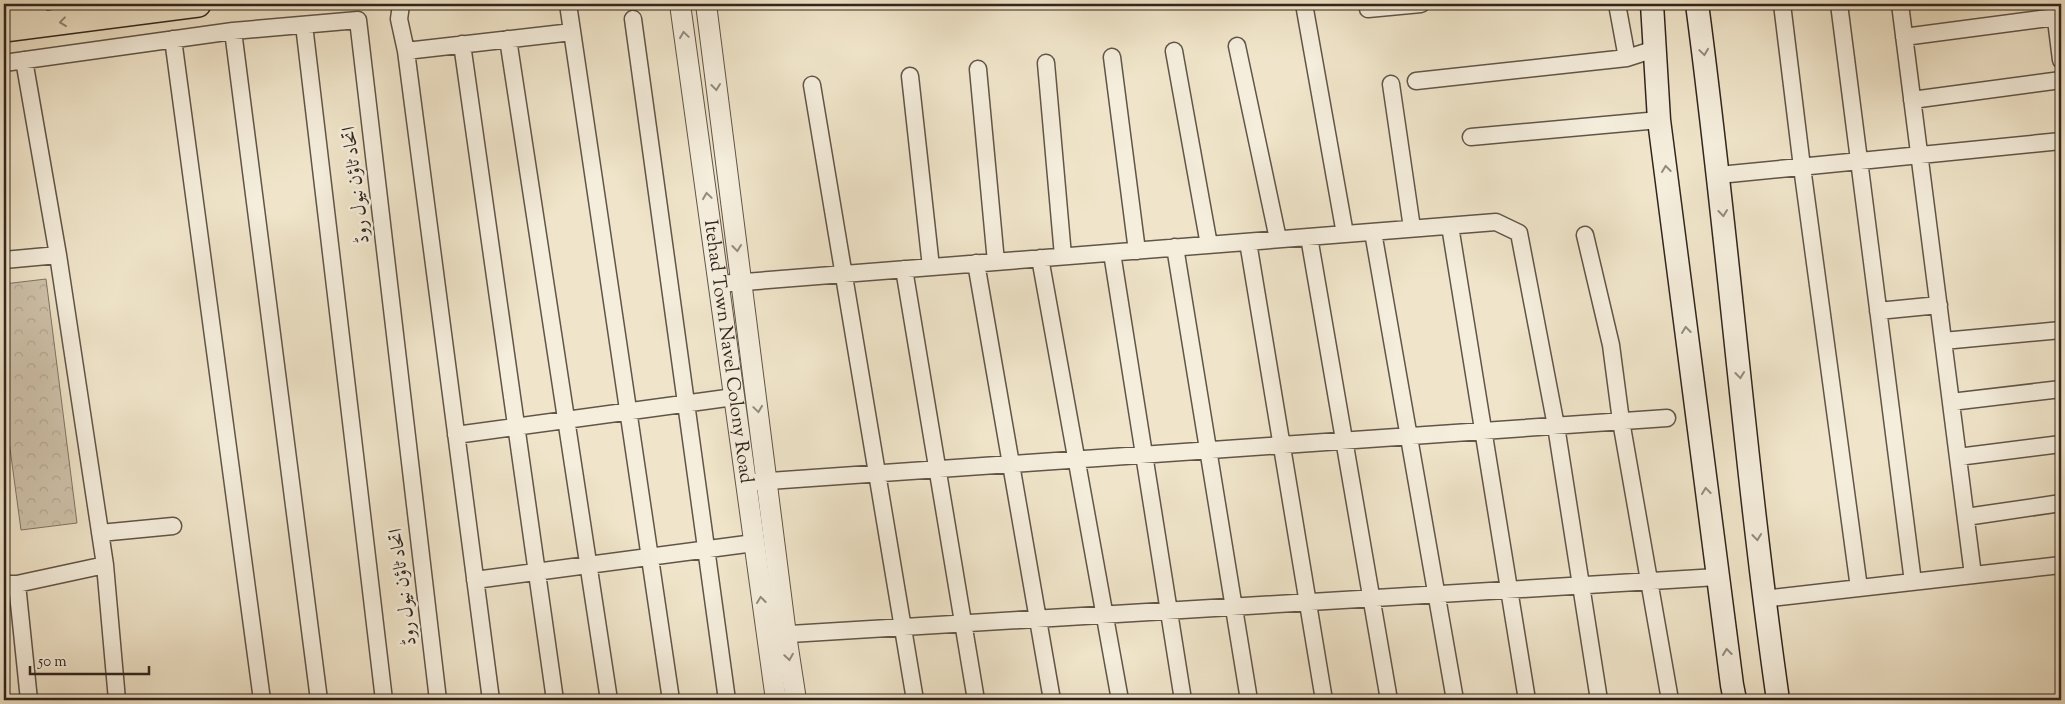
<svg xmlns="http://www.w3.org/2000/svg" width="2065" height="704" viewBox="0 0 2065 704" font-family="'Sorts Mill Goudy',Amiri,serif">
	<defs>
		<pattern id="park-crowns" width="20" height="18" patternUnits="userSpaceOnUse" patternTransform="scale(1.25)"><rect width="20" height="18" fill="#d0c4ad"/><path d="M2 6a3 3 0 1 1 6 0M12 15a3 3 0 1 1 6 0" fill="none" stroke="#b3a894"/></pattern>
	</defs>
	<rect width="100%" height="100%" fill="#f0e5ca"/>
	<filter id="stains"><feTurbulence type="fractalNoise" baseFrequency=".004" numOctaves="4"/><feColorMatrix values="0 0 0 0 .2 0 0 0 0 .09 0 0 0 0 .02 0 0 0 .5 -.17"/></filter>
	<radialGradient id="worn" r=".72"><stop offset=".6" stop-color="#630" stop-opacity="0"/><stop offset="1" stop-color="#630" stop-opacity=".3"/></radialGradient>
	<path fill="url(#park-crowns)" stroke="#807466" d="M46,279L77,523L21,530L4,404V284Z"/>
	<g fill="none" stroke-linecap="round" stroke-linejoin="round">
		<g stroke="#615549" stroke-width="19">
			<path id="minor" d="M403,4L401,5L399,19L406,51L491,700
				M568,4L671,700
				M1304,4L1345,234
				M1617,4L1627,58L1655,49
				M1782,4L1802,167L1859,588
				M1839,4L1913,582
				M1900,4L1973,575
				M2054,4L2061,60
				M1368,9L1421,4
				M633,19L727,700
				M304,25L384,700
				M233,31L319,700
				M1904,37L2056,17
				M173,39L262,700
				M508,39L609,700
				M462,44L555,700
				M1237,46L1278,239
				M406,51L572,32
				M1174,51L1209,245
				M1112,57L1137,251
				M24,60L58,255L105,565L117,700
				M4,63L233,31L358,20L438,700
				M1046,63L1063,256
				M978,69L996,262
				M910,76L931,267
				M1416,81L1627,58
				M1391,84L1412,228
				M812,85L915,700
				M1912,100L2061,80
				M1471,137L1659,120
				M1719,175L2061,141
				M1450,226L1527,700
				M1373,232L1455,700
				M1585,235L1611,345L1621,421L1670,700
				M1309,237L1389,700
				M1248,242L1324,700
				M1175,247L1249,700
				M1112,253L1183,700
				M1040,258L1120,700
				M4,260L58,255
				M976,263L1052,700
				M904,269L976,700
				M719,284L1496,222L1519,233L1556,426L1599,700
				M1878,311L1939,305
				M1943,341L2061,330
				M1951,402L2061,389
				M456,435L734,397
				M1958,457L2061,444
				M756,482L1667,418
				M1966,517L2061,503
				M100,533L173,526
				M475,580L754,543
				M4,584H17L105,565
				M17,584L29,700
				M1763,599L2061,565
				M774,635L1717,577"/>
		</g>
		<g stroke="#615549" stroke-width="22">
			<g id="tertiary">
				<path id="s1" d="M680,4L776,700"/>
				<path d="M706,4L786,635L796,700"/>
			</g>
		</g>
		<g stroke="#31251e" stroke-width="25">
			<path id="secondary" d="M1652,4L1659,120L1732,685L1735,700
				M1697,4C1728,235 1745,469 1778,700"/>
		</g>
		<g stroke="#31251e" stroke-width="28">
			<path id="primary" d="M4,8L36,4
				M4,29L198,4"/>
		</g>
		<use href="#minor" stroke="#f5eedd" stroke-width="16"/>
		<use href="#tertiary" stroke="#f5eedd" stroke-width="20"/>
		<use href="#secondary" stroke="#f5eedd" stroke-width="22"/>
		<use href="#primary" stroke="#f0e5ca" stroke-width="25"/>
	</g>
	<defs><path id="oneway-chevron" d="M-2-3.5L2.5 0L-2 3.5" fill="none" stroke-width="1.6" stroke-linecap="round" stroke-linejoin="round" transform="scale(1.25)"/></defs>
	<use stroke="#908574" href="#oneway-chevron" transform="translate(63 22) rotate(173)"/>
	<g stroke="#938a7e">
		<use href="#oneway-chevron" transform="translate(684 35) rotate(-98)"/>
		<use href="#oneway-chevron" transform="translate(1704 52) rotate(82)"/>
		<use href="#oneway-chevron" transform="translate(716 87) rotate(83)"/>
		<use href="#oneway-chevron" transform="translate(1666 169) rotate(-97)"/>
		<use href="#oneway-chevron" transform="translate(707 196) rotate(-98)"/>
		<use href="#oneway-chevron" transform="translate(1723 213) rotate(84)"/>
		<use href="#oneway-chevron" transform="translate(737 248) rotate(83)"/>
		<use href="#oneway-chevron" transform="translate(1686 330) rotate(-97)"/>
		<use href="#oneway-chevron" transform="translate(1740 375) rotate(84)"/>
		<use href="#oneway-chevron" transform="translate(758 409) rotate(82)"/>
		<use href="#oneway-chevron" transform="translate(1706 491) rotate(-97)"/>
		<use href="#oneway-chevron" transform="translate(1757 537) rotate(84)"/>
		<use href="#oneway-chevron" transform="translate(761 600) rotate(-97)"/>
		<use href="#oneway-chevron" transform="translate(1727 652) rotate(-97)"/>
		<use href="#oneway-chevron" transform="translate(789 657) rotate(81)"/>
	</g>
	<g text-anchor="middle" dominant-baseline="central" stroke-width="5" stroke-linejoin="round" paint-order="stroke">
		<g font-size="19" fill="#31251e" stroke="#f5eedd">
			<text transform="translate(357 185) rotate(-97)">اتحاد ٹاؤن نیول روڈ</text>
			<text stroke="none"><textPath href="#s1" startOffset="351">Itehad Town Navel Colony Road</textPath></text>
			<text transform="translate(404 587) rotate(-97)">اتحاد ٹاؤن نیول روڈ</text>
		</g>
	</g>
	<rect width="2065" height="704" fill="none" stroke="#f0e5ca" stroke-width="20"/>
	<rect x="5" y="5" width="2055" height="694" fill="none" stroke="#31251e" stroke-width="2.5"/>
	<rect x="10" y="10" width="2045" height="684" fill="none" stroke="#31251e"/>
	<path d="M30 666v8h119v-8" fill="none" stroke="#31251e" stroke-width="2.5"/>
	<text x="38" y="666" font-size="15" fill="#31251e" stroke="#f5eedd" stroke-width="4" paint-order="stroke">50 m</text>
	<rect width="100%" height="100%" filter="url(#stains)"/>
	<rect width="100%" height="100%" fill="url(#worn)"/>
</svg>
